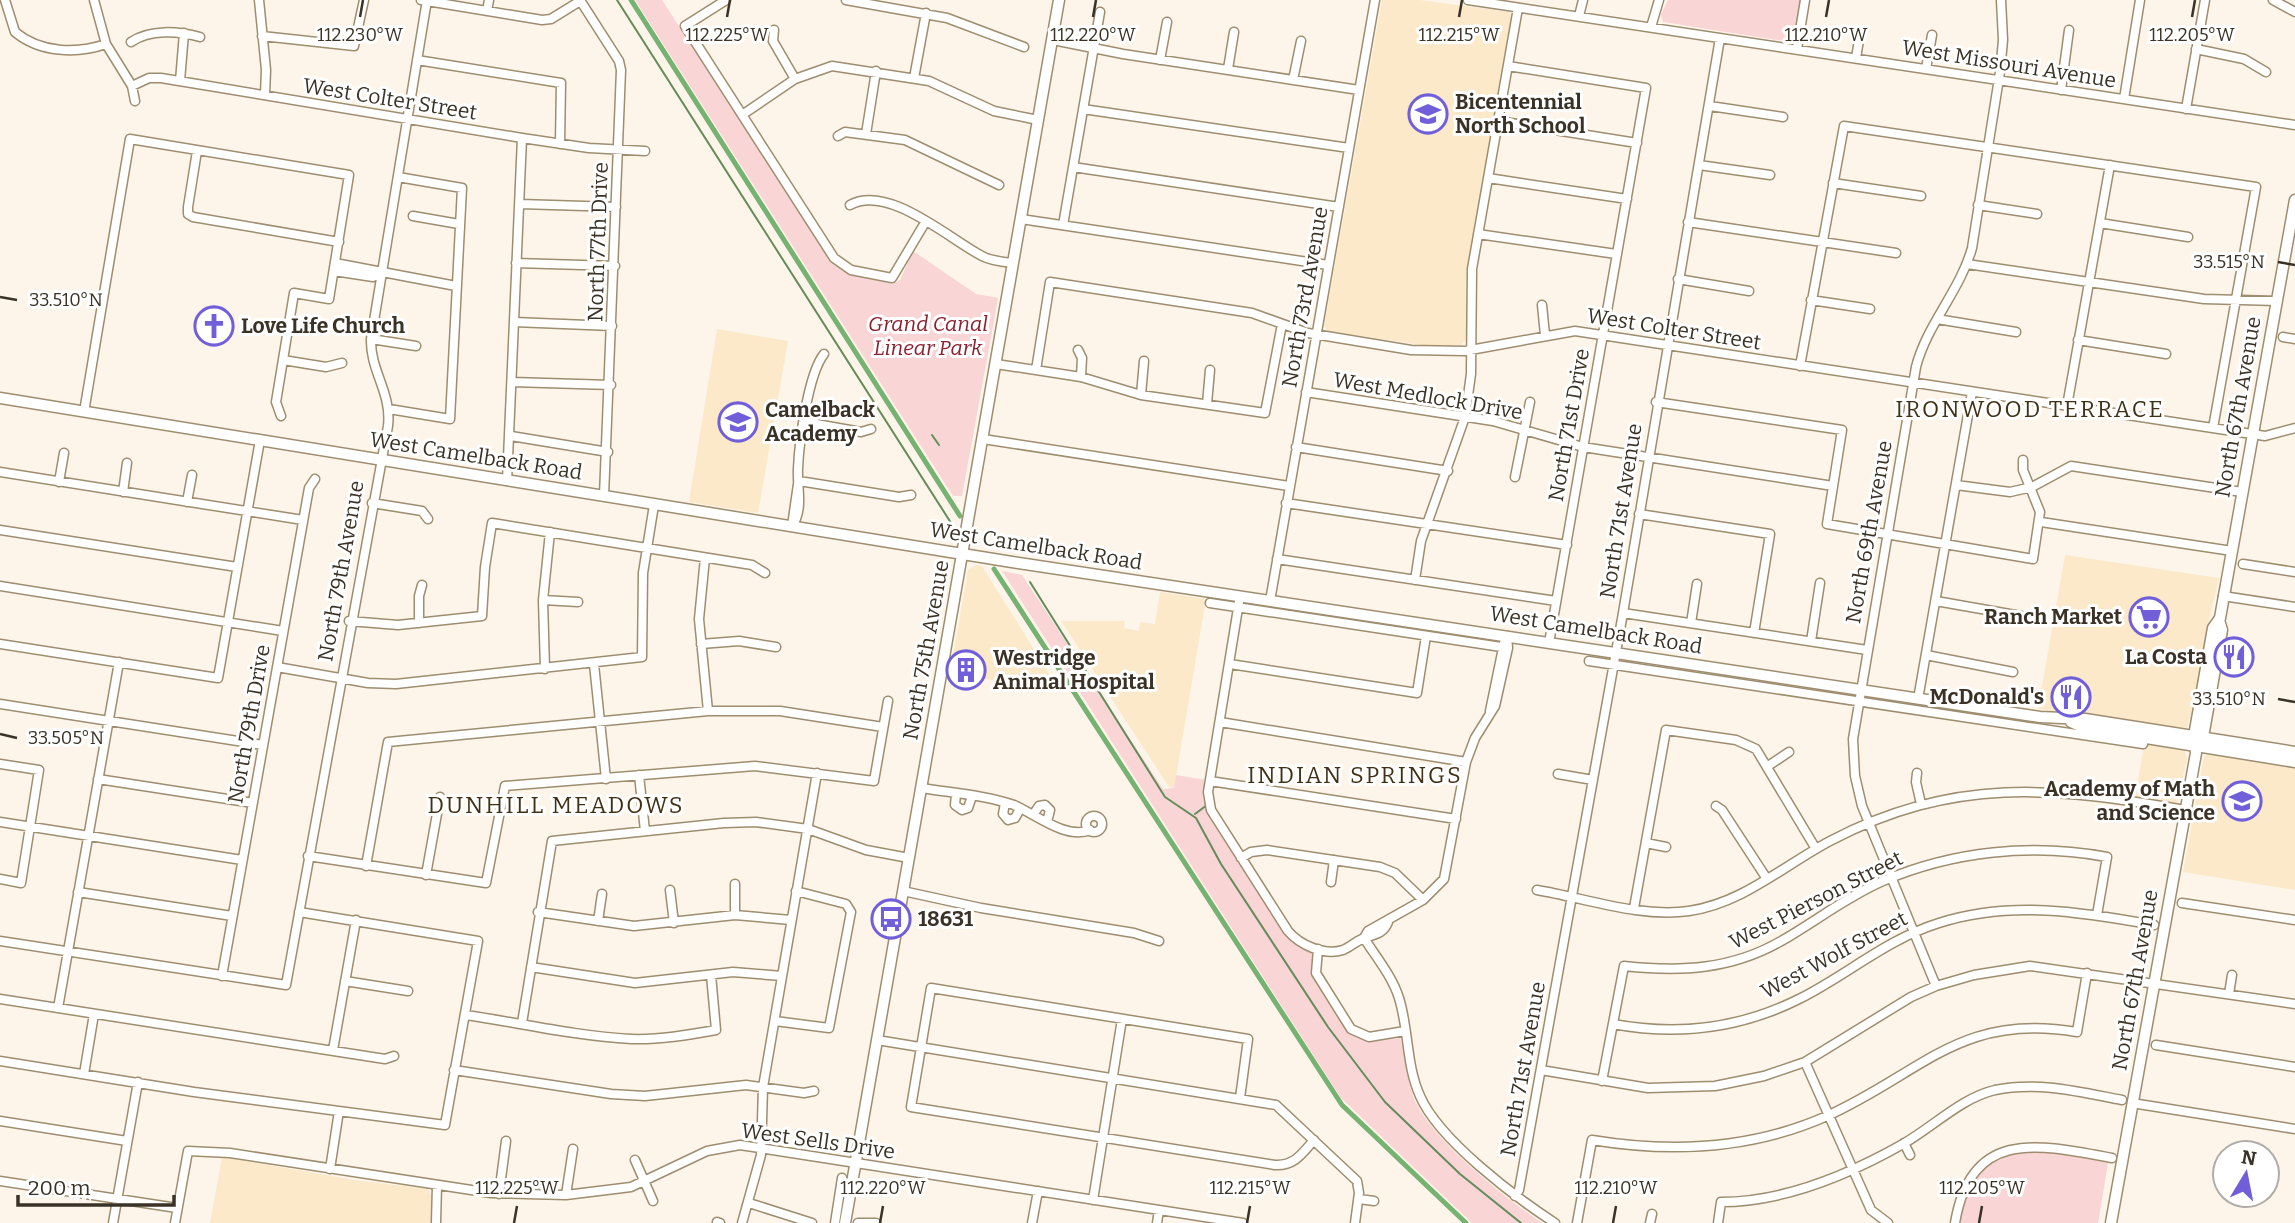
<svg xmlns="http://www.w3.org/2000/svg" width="2295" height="1223" viewBox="0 0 2295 1223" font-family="Bitter,serif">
	<rect width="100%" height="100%" fill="#fdf5e9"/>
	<path fill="#fbe9ca" d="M1382,0H1420L1509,12L1512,15L1469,257L1466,340L1461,345L1428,346L1328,331L1324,326Z
		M717,329L788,341L758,513L689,502Z
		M2065,555L2219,578L2205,637L2206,653L2187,728L2038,709Z
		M976,565L982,566L1060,691L950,673L968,570Z
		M1160,592L1206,599L1174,788L1169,787L1061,621H1125L1124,628L1139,631L1140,622L1155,624Z
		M2145,740L2185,750L2187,759L2177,804L2135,798Z
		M2209,753L2295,765V890L2183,872L2204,757Z
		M222,1157L354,1180L428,1189L431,1195V1223H210Z"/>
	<path fill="#f9d5d5" d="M635,0H662L834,265L851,275L893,284L900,280L913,251L976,294L998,298L962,496H953Z
		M1668,0H1801L1795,37L1790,42L1663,22L1661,14Z
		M1002,571L1022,575L1163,789L1174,788L1176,775L1206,780L1203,798L1207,811L1283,930L1295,943L1312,954L1314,978L1351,1034L1371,1041L1400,1038C1407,1056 1406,1077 1413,1096C1428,1137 1505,1198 1542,1223H1472L1341,1098Z
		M2046,1150L2108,1163L2098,1223H1958C1971,1165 1989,1155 2046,1150Z"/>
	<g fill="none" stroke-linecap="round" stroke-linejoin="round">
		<path stroke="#648c5b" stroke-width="2" d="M617,0L953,526
			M932,435L939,445
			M1030,582L1165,797L1196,818L1221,864L1328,1027L1385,1102L1460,1174L1521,1223
			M1195,814L1207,805"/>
		<path stroke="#76b272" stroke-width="5" d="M631,0L960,516
			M994,569L1342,1105L1466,1223"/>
		<g stroke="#9e8d6f" stroke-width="11">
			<path id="minor" d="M5,0L15,32C40,53 77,54 106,44
				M94,0L106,44L132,86L135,101
				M259,0L266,70L265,95
				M421,0L542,20L551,19L580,1
				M580,0L619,61L621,70L604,496
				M726,0L685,26L834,258L851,270L892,278L926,221
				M846,0L947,18L1024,47
				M1468,0L2295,125
				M2273,0L2295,12
				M487,11L489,0
				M1579,16L1583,0
				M1651,27L1659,0
				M774,30L773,41L795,79
				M262,36L354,46L364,0
				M1053,40L1123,54L1359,90
				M131,42C150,29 178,31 200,37
				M1797,49L1805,0
				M2196,49L2244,59L2266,72
				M1856,58L1859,40
				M417,60L561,83L560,144
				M1160,60L1167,22
				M1508,66L1646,88L1549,643
				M1228,69L1234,32
				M1926,69L1932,35
				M914,78L926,13
				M1293,80L1301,41
				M180,81L184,33
				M132,86L149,78H161L522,138L589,148L645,151
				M2061,90L2069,30
				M2124,99L2140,0
				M1710,106L1783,117
				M1083,109L1349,148
				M2186,109L2205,0
				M742,115L795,79L832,66L929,81L994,111L1038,120
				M1498,121L1637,143
				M866,134L876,71
				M838,136L845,132L905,140L999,185
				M197,151L188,207V214L193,217L339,242
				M1699,165L1770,175
				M1073,167L1339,207
				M1488,178L1627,199
				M1833,183L1921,196
				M520,204L616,207
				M850,205C888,184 948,238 982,256C991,261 1003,262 1013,263
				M1978,205L2037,214
				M413,216L459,224
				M1021,219L1328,265
				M1688,222L1896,253
				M2100,223L2188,237
				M1063,225L1100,12
				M1478,234L1616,254
				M335,263L456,286
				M516,263L615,266
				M1967,264L2204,299L2277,301
				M334,271L373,277L381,273
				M1678,279L1749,291
				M1811,300L1870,309
				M1542,305L1545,335
				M1937,319L2016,332
				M514,322L612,326
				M2283,337L2295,339
				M371,339L416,346
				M2078,340L2166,354
				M1078,350L1082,358L1081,377
				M283,360L326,367L342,363
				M996,364L1081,377L1141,395L1265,413L1282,324
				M1800,366L1844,126L2256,187L2213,428
				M1036,370L1050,282L1252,313L1308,333L1411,350L1465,351L1575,331L2265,436L2295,428
				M512,382L611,385
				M1306,392L1493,421L1583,447L1833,486
				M1141,395L1144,361
				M1656,402L1842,430L1827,524L2033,559L2040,512L2023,470V460
				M1207,404L1210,370
				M2067,406L2110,165
				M389,409L450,419L462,188L398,177
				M84,412L130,139L349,175L329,299L294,293L276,402L281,416
				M805,422L861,432L871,429
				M511,436L608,452
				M983,439L1289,486
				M1296,447L1448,471
				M0,472L303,520
				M1515,477L1530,402
				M507,481L522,138
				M799,481L899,497L911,495
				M59,482L64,453
				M1956,485L2010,492L2032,487L2071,466L2242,492
				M123,492L127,463
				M187,502L192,475
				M372,503L422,511L428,519
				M1286,503L1567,545
				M1639,514L1770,534L1754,633
				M2041,522L2232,551
				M792,526L798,484
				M792,527C804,507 797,491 798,469C799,443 808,374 824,354
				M0,530L237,567
				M705,558L699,619L708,711
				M1277,559L1556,601
				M2243,564L2295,572
				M1415,580L1421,541L1465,417L1471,374L1472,269L1518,8
				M0,586L283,631
				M1240,596L1208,792L1211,810L1288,931C1300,945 1324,956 1343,950C1350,947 1355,942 1362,939C1373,934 1383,935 1388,922
				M2223,596L2295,607
				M543,600L578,602
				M1270,601L1375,0
				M1936,601L2021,616
				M1210,603L1508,648
				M1623,613L1867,650
				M349,621L398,625L482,616L485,567L492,523L752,565L765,573
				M419,623V596L422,585
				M1691,623L1697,584
				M1811,641L1820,583
				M0,644L218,678L260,440
				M701,644L739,641L776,647
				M1926,655L2013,672
				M1589,661L2143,744
				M594,664L606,779
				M1230,664L1417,693L1426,636
				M277,667L368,683L396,684L642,657L643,573L654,505
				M545,669L543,600L550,532
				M1918,699L1972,392
				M0,704L263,745
				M1490,711L1504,643
				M1220,722L1466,762
				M0,764L39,770L21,883L0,879
				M1768,766L1789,752
				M1917,773L1916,782L1921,804
				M1558,774L1593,780
				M639,775L645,831
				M98,779L253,803
				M1210,781L1456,819
				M922,788C952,793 985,795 1014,805C1035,814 1066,840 1090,830
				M956,794L955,805L962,810L968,808L972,796
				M1005,803L1003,814L1008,820L1015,818L1020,809
				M1716,806L1722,810L1767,879
				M1033,815L1039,806L1045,805L1050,810L1047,822
				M1086 824a8 8 0 1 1 16 0a8 8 0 1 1-16 0Z
				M0,822L242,860
				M1646,843L1666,847
				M308,856L486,883L505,786L755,766L874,781L888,701
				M1241,858L1251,852L1267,850L1380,867L1395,873L1423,900
				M366,866L388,742L708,711H780L883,727
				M426,875L440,797
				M1331,882L1334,860
				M735,884V915
				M670,890L674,923
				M1537,890C1585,898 1640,918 1689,911C1743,903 1783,866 1830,841C1954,776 2053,787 2185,810
				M903,891L981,908L1134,933L1159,941
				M78,892L232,916
				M2182,903L2295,920
				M1634,908L1666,730L1736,740L1756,749L1816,849
				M538,912L634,926L735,915L791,920
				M598,921L602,894
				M1364,938C1376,957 1392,976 1399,998C1409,1030 1406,1065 1420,1096C1439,1140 1515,1197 1555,1223
				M1364,938L1368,931L1423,900L1444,879L1466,762L1475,738L1495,706L1508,648L1507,636
				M0,941L286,985L388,426C392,393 370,371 371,339L427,0
				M1318,949L1316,973L1351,1029L1369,1037L1405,1031
				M531,967L635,983L733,972L782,976
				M222,976L309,488L315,479
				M345,981L408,991
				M1936,986L1862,806L1855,776L1853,739L1916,367C1927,324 1960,291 1972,248L2000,72L2003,40L2001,0
				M2229,994L2232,975
				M0,999L385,1059L394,1056
				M58,1008L119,662
				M466,1015C520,1023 576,1036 631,1039C659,1040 688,1035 716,1030L711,975
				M775,1021L829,1028L851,912L846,904L796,891
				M522,1023L552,841L724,823L756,822L808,829L866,850L909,858
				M1613,1024C1677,1036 1741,1028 1799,999C1847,975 1887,939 1939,923C2011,900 2082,912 2154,925
				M877,1040L1276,1105L1357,1181L1359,1193L1355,1223
				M2156,1045L2295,1067
				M333,1050L356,920
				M0,1061L194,1092L445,1125L478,941L299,912
				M1805,1062L1871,1210L1888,1223
				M454,1070L611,1094L645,1096L746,1085L804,1093L814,1091
				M1541,1070L1648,1088L1715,1086L1764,1076L1805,1062L1911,997L1936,986L1974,975L2030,966L2295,1004
				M84,1074L94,1014
				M1602,1081L1624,966C1681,972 1732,970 1783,940C1816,921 1848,896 1883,881C1953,851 2032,843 2107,857L2097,915
				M1240,1098L1248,1039L931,988L911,1107L1275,1165C1294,1166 1302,1154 1314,1140
				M2132,1103L2295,1129
				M0,1121L127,1141
				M1904,1143L1910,1155
				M635,1160L653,1201
				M330,1169L339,1111
				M0,1181L177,1208
				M499,1194L506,1141
				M566,1195L573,1149
				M1515,1196L1519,1190L1623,613L1720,38
				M1359,1199L1374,1201
				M1093,1200L1122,1019
				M749,1203L812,1223
				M717,1222L720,1223
				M113,1223L138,1082
				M175,1223L188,1151L230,1153L491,1193L566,1195L631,1187L707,1151L740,1145L1243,1223
				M436,1223L437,1185
				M742,1223L761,1155L763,1087L817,773
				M835,1223L842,1178
				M858,1223H876
				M1032,1223L1038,1191
				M1157,1223L1159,1210
				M1577,1223L1592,1140C1671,1153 1753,1149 1827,1116C1922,1073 1961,1012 2077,1032L2087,973
				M1650,1223L1652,1214
				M1718,1223L1721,1202C1783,1202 1850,1174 1903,1144C1933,1127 1961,1098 1995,1090C2038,1081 2080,1092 2122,1100
				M1955,1223C1971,1128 2039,1144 2112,1158"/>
		</g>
		<g stroke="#9e8d6f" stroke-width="13">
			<path id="major" d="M0,398L1012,562L2040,717L2085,719L2295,752
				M2071,722L2084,728L2295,762
				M2199,742L2203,737L2222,630L2219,620
				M845,1223L1059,0
				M2111,1223L2196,753L2194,736L2213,628L2220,618L2295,200"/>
		</g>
		<use href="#minor" stroke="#fff" stroke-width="8"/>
		<use href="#major" stroke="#fff" stroke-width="10"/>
	</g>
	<path fill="none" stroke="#3a3226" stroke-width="2.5" d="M360,17L363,0M727,17L730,0M1093,17L1096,0M1459,17L1462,0M1826,17L1829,0M2192,17L2195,0M2278,262L2295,265M0,297L17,300M2278,699L2295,702M0,734L17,738M514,1223L517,1206M880,1223L883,1206M1247,1223L1250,1206M1613,1223L1616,1206M1979,1223L1982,1206"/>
	<defs>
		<g id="school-ring" transform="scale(2.0125)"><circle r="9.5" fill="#fff" stroke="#715fd9" stroke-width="1.5"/><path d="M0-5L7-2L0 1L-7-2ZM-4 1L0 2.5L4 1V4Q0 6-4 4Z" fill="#715fd9"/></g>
		<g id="church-ring" transform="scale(2.0125)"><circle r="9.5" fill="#fff" stroke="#715fd9" stroke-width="1.5"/><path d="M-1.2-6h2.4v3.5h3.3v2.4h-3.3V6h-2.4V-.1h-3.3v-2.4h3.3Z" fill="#715fd9"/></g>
		<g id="supermarket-ring" transform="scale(2.0125)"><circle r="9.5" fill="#fff" stroke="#715fd9" stroke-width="1.5"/><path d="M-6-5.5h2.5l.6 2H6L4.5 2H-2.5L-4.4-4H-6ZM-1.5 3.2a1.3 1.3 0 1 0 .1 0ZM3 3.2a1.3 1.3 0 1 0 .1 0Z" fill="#715fd9"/></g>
		<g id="restaurant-ring" transform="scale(2.0125)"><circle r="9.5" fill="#fff" stroke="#715fd9" stroke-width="1.5"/><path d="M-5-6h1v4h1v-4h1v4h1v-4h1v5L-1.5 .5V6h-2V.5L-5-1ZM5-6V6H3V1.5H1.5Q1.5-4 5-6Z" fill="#715fd9"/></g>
		<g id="building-ring" transform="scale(2.0125)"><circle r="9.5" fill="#fff" stroke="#715fd9" stroke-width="1.5"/><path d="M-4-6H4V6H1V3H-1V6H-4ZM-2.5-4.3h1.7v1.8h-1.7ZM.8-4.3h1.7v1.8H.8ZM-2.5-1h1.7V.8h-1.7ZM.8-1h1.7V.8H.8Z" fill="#715fd9"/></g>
		<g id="bus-ring" transform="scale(2.0125)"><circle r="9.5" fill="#fff" stroke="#715fd9" stroke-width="1.5"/><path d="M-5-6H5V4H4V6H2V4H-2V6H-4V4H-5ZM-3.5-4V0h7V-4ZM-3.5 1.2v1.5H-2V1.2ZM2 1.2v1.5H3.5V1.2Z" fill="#715fd9"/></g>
	</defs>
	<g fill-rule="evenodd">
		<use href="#school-ring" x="1428" y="114"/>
		<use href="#church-ring" x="214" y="326"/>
		<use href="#school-ring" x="738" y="422"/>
		<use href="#supermarket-ring" x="2149" y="617"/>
		<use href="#restaurant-ring" x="2234" y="657"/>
		<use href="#building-ring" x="966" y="670"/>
		<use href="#restaurant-ring" x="2071" y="697"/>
		<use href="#school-ring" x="2242" y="801"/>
		<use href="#bus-ring" x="891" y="919"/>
	</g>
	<g text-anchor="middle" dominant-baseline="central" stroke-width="6" stroke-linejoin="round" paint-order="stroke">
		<g font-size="21" fill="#3a3226" stroke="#fff">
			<text transform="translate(2009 64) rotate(9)">West Missouri Avenue</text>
			<text transform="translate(390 99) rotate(9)">West Colter Street</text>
			<text transform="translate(598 242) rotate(-88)">North 77th Drive</text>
			<text transform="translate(1305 297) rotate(-80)">North 73rd Avenue</text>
			<text transform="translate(1674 329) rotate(9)">West Colter Street</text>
			<text transform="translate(1428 396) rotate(10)">West Medlock Drive</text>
			<text transform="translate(2238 407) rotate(-80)">North 67th Avenue</text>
			<text transform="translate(1569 425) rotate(-80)">North 71st Drive</text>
			<text transform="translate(476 456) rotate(9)">West Camelback Road</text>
			<text transform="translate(1621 511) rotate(-81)">North 71st Avenue</text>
			<text transform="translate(1869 532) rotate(-80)">North 69th Avenue</text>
			<text transform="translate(1036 546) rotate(9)">West Camelback Road</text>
			<text transform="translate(341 571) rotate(-80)">North 79th Avenue</text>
			<text transform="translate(1596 630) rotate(9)">West Camelback Road</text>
			<text transform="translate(926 650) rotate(-80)">North 75th Avenue</text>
			<text transform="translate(249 724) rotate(-80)">North 79th Drive</text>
			<text transform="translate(1816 900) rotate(-27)">West Pierson Street</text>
			<text transform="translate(1834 955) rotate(-28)">West Wolf Street</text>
			<text transform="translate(2135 980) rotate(-80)">North 67th Avenue</text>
			<text transform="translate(1523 1069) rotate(-80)">North 71st Avenue</text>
			<text transform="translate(818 1141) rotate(8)">West Sells Drive</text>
		</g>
		<g font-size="21" font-weight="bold" fill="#3a3226" stroke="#fff" text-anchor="start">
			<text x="1455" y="102">Bicentennial<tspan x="1455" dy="24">North School</tspan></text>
			<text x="241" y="326">Love Life Church</text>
			<text x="765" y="410">Camelback<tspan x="765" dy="24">Academy</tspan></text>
			<text x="2122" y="617" text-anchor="end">Ranch Market</text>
			<text x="2207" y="657" text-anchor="end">La Costa</text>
			<text x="993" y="658">Westridge<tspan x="993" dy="24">Animal Hospital</tspan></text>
			<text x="2044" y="697" text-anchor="end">McDonald's</text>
			<text x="2215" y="789" text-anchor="end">Academy of Math<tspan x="2215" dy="24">and Science</tspan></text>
			<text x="918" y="919">18631</text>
		</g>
		<g font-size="21" font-style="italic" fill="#8b202e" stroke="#fff">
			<text x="928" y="324">Grand Canal<tspan x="928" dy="24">Linear Park</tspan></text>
		</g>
		<g font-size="23" letter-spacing="2" fill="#403116" stroke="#fff">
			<text x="2030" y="409">IRONWOOD TERRACE</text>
			<text x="1355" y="775">INDIAN SPRINGS</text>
			<text x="556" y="805">DUNHILL MEADOWS</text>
		</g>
	</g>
	<g font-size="18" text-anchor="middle" fill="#3a3226" stroke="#fff" stroke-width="6" stroke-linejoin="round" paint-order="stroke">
		<text x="1826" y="41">112.210°W</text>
		<text x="2192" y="41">112.205°W</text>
		<text x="360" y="41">112.230°W</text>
		<text x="727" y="41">112.225°W</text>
		<text x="1093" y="41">112.220°W</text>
		<text x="1459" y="41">112.215°W</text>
		<text x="2229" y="268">33.515°N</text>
		<text x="66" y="306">33.510°N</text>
		<text x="2229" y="705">33.510°N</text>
		<text x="66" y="744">33.505°N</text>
		<text x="517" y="1194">112.225°W</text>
		<text x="883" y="1194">112.220°W</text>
		<text x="1250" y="1194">112.215°W</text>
		<text x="1616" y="1194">112.210°W</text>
		<text x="1982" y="1194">112.205°W</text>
	</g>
	<g transform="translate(2246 1174) rotate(10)"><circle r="33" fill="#ffffff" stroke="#b0ada8" stroke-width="2"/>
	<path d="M0-5L12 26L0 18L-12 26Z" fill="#715fd9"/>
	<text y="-10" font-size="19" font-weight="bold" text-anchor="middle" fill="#3a3226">N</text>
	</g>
	<path d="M18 1195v10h156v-10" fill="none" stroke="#3a3226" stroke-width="3.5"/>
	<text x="28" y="1195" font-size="21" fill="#3a3226" stroke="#ffffff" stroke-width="5" paint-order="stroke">200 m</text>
</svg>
